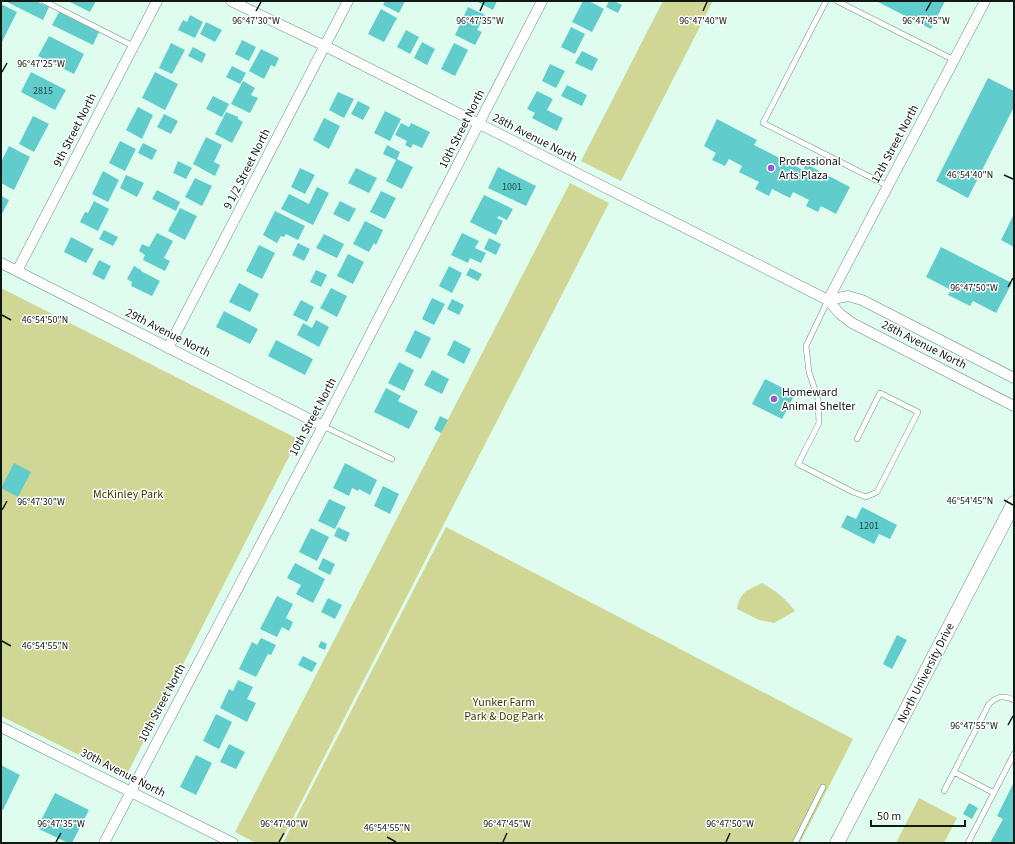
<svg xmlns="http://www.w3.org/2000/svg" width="1015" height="844" viewBox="0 0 1015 844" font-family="'Source Sans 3',sans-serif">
	<rect width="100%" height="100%" fill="#defdef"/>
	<path fill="#d0d694" d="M663,1H713L621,181L581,161Z
		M570,183L609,203L280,843H256L235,832Z
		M1,288L298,439L125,778L1,716Z
		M446,527L853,739L800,843H283Z
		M762,583C775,590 786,599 795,611L774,623L759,620L737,609C741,591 746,591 762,583Z
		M919,798L957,818L944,843H896Z"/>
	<path fill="#60cdcc" d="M5,1H36L49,7L43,20Z
		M68,1H96L90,12Z
		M385,1H405L399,13L383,5Z
		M476,1H497L493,10Z
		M583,1H589L604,9L592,32L572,22Z
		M609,1H614L622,5L618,13L606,7Z
		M876,1H945L931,29Z
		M1,4L17,12L1,44Z
		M468,7L485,15L477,30L482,32L475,45L455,35Z
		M381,9L397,18L384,42L368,34Z
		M59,12L99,32L93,45L52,25Z
		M190,15L203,22L195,38L178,30L183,20L187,22Z
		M206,22L222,30L215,42L200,34Z
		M571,27L585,34L575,54L561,47Z
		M406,30L419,37L410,54L397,47Z
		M49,36L84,54L74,74L38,56Z
		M242,40L256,47L249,61L235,54Z
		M422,42L435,49L427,65L414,58Z
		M171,43L185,50L172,74L159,68Z
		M454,43L468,50L455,76L441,69Z
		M193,47L206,54L202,63L188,56Z
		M261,49L279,58L275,67L271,65L264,79L249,71Z
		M582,51L598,59L592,71L575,63Z
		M550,64L565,71L556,88L542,81Z
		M232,66L246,73L240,84L226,77Z
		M31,72L66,90L55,110L21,92Z
		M155,72L178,84L165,110L142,98Z
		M988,78L1014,91V107L968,198L936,181Z
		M243,81L255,88L251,95L258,98L250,113L231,104Z
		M567,85L587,95L582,106L561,96Z
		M537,91L553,99L547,110L563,118L557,131L532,118L535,113L527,109Z
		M338,92L354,99L344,118L329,110Z
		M213,96L229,104L222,117L206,109Z
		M358,101L370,107L363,120L351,114Z
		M138,107L153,115L142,139L126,130Z
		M385,111L401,119L390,141L374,133Z
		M226,112L238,117V119L243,122L232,143L215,134Z
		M164,114L178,121L171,134L157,127Z
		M33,116L49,124L34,152L19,144Z
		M324,118L340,126L329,149L313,140Z
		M717,119L757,140L754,145L803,170L806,164L850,187L836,214L821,206L818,212L806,206L809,200L793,192L790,198L772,189L769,196L755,189L759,182L739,172L742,166L729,159L725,166L712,160L716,153L704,146Z
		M401,123L409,127L411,123L430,132L422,148L413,144L411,148L405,145L407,141L395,135Z
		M206,137L222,145L214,162L220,165L215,176L193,164Z
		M120,141L136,149L125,171L109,163Z
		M143,143L157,150L152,160L138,153Z
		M387,145L400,152L397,159L413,167L402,189L386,181L396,160L383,154Z
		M9,146L30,157L14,190L1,183V159L2,160Z
		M178,161L192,168L186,179L173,173Z
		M498,167L536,186L526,206L488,188Z
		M300,168L315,175L305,194L291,187Z
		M356,168L377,178L369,193L348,183Z
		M103,171L119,180L108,202L92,194Z
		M126,175L144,183L137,197L120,188Z
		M195,178L212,186L202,206L185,197Z
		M317,187L329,193L313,225L281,209L289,194L309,204Z
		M157,190L180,202L176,211L152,199Z
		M381,191L396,198L385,219L370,212Z
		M484,195L513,209L507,220L499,216L497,218L503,221L496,235L470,222Z
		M1,196L9,200L1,216Z
		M94,201L109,209L98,231L80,222L85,212L88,213Z
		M340,201L356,209L349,222L333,214Z
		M180,208L197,216L185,240L168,231Z
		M275,211L305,226L298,240L286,234L284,237L281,236L277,243L263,235Z
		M1014,214V247L1001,240Z
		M365,221L383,230L376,245L374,243L369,252L353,244Z
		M104,230L118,237L113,246L99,239Z
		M157,233L173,241L164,258L170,261L165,271L143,260L145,255L139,251L142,244L149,247Z
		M462,233L479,241L475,248L486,253L481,263L470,258L468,263L451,255Z
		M324,234L344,244L337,258L316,248Z
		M71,237L94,249L86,263L64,252Z
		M489,238L501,244L496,255L484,249Z
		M298,243L310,249L304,261L292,255Z
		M259,245L275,253L262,279L246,271Z
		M941,247L1012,283L996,313L973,301L970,306L948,295L951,290L926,277Z
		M348,254L364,262L353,284L337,276Z
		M99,260L111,266L104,280L92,274Z
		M134,266L141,270V271L160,281L152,296L131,286L132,282L127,279Z
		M449,266L462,273L452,293L439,286Z
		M470,268L482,274L478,281L466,275Z
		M316,270L327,275L321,287L310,282Z
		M239,283L259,294L250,312L229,302Z
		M331,288L347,296L337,317L320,308Z
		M432,298L445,304L434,325L422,319Z
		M452,299L464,305L459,315L447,309Z
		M301,300L314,307L307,322L293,315Z
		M224,311L258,329L250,344L216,327Z
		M316,320L329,327L319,347L297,335L303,323L312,328Z
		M415,330L431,338L421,359L405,351Z
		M276,340L313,359L305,375L268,356Z
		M454,340L471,349L464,364L447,355Z
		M399,362L414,370L404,391L388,383Z
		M432,370L449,379L442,394L424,385Z
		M765,379L795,394L782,419L752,404Z
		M386,388L401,396L398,401L418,411L409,429L374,412Z
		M440,416L448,420L441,433L434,429Z
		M14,463L31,472L18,497L1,488Z
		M345,463L377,480L370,495L359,489L358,491L352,488L349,496L333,488Z
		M383,486L399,494L390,514L374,506Z
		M329,499L346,507L335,529L318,521Z
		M862,507L897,525L890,539L879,534L874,544L841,527L847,515L856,519Z
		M338,527L350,533L346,542L334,536Z
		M311,528L329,537L317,561L299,552Z
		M323,558L335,564L330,575L318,569Z
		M295,563L325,579L313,603L296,594L301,585L287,578Z
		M277,596L293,604L286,618L293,622L289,631L282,627L277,637L260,629Z
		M328,598L342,605L335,619L321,612Z
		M897,635L907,640L892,669L883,664Z
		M261,638L276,645L271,655L268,654L256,677L239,669L252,642L257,645Z
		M321,641L327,644L325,650L318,647Z
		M303,656L317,663L312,672L298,665Z
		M238,680L253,687L247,699L256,703L247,722L220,708L229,689L233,691Z
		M216,714L232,722L219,749L203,741Z
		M229,744L245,752L236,769L220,762Z
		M196,755L212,763L196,795L180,787Z
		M1,765L20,775L3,810L1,809Z
		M1014,782V843H990L1003,819L997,816Z
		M55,793L89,810L72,843H68L37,828Z
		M969,803L978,808L972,819L963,814Z"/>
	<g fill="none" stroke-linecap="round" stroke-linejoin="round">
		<g stroke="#718c80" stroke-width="6">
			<path id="service" d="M44,1L133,46
				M826,1L763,123L888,186
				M837,1L954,60
				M828,300L806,346L809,372L818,399L819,423L798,464L853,492L866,497L877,492L918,412L880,393L857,439
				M323,426L392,459
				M954,772L994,793
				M944,791L989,704C997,696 1004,695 1014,700
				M795,843L823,787
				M968,843L1014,754"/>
		</g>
		<g stroke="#718c80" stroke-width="11">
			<path id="minor" d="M231,1L325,46L828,300L840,314L852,323L1014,406
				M1,263L323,426
				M17,271L157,1
				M828,300L985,1
				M828,300L848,296L862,300L1014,378
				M168,348L348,1
				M1,727L233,843
				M104,843L323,426L542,1"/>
		</g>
		<g stroke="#718c80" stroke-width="15">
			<path id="secondary" d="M837,843L1014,503"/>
		</g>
		<use href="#service" stroke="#fff" stroke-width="5"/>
		<use href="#minor" stroke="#fff" stroke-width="10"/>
		<use href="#secondary" stroke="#fff" stroke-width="14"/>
	</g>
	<path fill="none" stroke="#0f1a15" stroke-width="1.5" d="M256,11L261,2M480,11L484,2M703,11L707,2M926,11L931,2M2,72L7,63M1004,175L1013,179M1008,287L1013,278M2,315L11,320M1004,500L1013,505M2,510L7,501M2,641L11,646M1008,725L1013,716M387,837L396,842M56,842L61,833M279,842L284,833M503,842L507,833M726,842L730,833"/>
	<g fill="#945dd5" stroke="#fff" stroke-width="1.5">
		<circle cx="771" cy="168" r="4"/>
		<circle cx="774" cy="399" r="4"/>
	</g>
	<g text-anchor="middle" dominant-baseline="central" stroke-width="3" stroke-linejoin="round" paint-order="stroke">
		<g font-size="10" fill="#234743">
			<text x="43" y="91">2815</text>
			<text x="512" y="187">1001</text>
			<text x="869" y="526">1201</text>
		</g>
		<g font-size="12" fill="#0f1a15" stroke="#fff">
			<text transform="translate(462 129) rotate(-63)">10th Street North</text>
			<text transform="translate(75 130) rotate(-63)">9th Street North</text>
			<text transform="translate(535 138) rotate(27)">28th Avenue North</text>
			<text transform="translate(895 144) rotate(-62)">12th Street North</text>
			<text transform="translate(247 169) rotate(-63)">9 1/2 Street North</text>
			<text transform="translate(168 333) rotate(27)">29th Avenue North</text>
			<text transform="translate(924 345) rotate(27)">28th Avenue North</text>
			<text transform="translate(313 417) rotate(-62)">10th Street North</text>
			<text transform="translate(926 673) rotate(-63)">North University Drive</text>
			<text transform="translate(162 703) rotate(-62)">10th Street North</text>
			<text transform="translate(123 773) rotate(27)">30th Avenue North</text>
		</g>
		<g font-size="12" fill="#0f1a15" stroke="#fff" text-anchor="start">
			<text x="779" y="161">Professional<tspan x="779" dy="14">Arts Plaza</tspan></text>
			<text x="782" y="392">Homeward<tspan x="782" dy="14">Animal Shelter</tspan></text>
		</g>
		<g font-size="12" fill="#3a3d00" stroke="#fff">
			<text x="128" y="494">McKinley Park</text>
			<text x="504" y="702">Yunker Farm<tspan x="504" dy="14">Park &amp; Dog Park</tspan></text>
		</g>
	</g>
	<g font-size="10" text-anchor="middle" fill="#0f1a15" stroke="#fff" stroke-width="3" stroke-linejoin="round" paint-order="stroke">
		<text x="256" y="24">96°47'30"W</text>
		<text x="480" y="24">96°47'35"W</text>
		<text x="703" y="24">96°47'40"W</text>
		<text x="926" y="24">96°47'45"W</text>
		<text x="41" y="67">96°47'25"W</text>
		<text x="970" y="178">46°54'40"N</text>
		<text x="974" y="291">96°47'50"W</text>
		<text x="45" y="323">46°54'50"N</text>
		<text x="970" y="504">46°54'45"N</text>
		<text x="41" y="505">96°47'30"W</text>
		<text x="45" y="649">46°54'55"N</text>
		<text x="974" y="729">96°47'55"W</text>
		<text x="61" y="827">96°47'35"W</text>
		<text x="284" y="827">96°47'40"W</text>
		<text x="507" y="827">96°47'45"W</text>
		<text x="730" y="827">96°47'50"W</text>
		<text x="387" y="831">46°54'55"N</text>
	</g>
	<rect width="1015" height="844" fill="none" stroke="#0f1a15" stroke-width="4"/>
	<path d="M871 820v6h94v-6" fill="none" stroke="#0f1a15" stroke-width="2"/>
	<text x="877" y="820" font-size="12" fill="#0f1a15" stroke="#ffffff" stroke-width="3" paint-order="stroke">50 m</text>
</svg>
